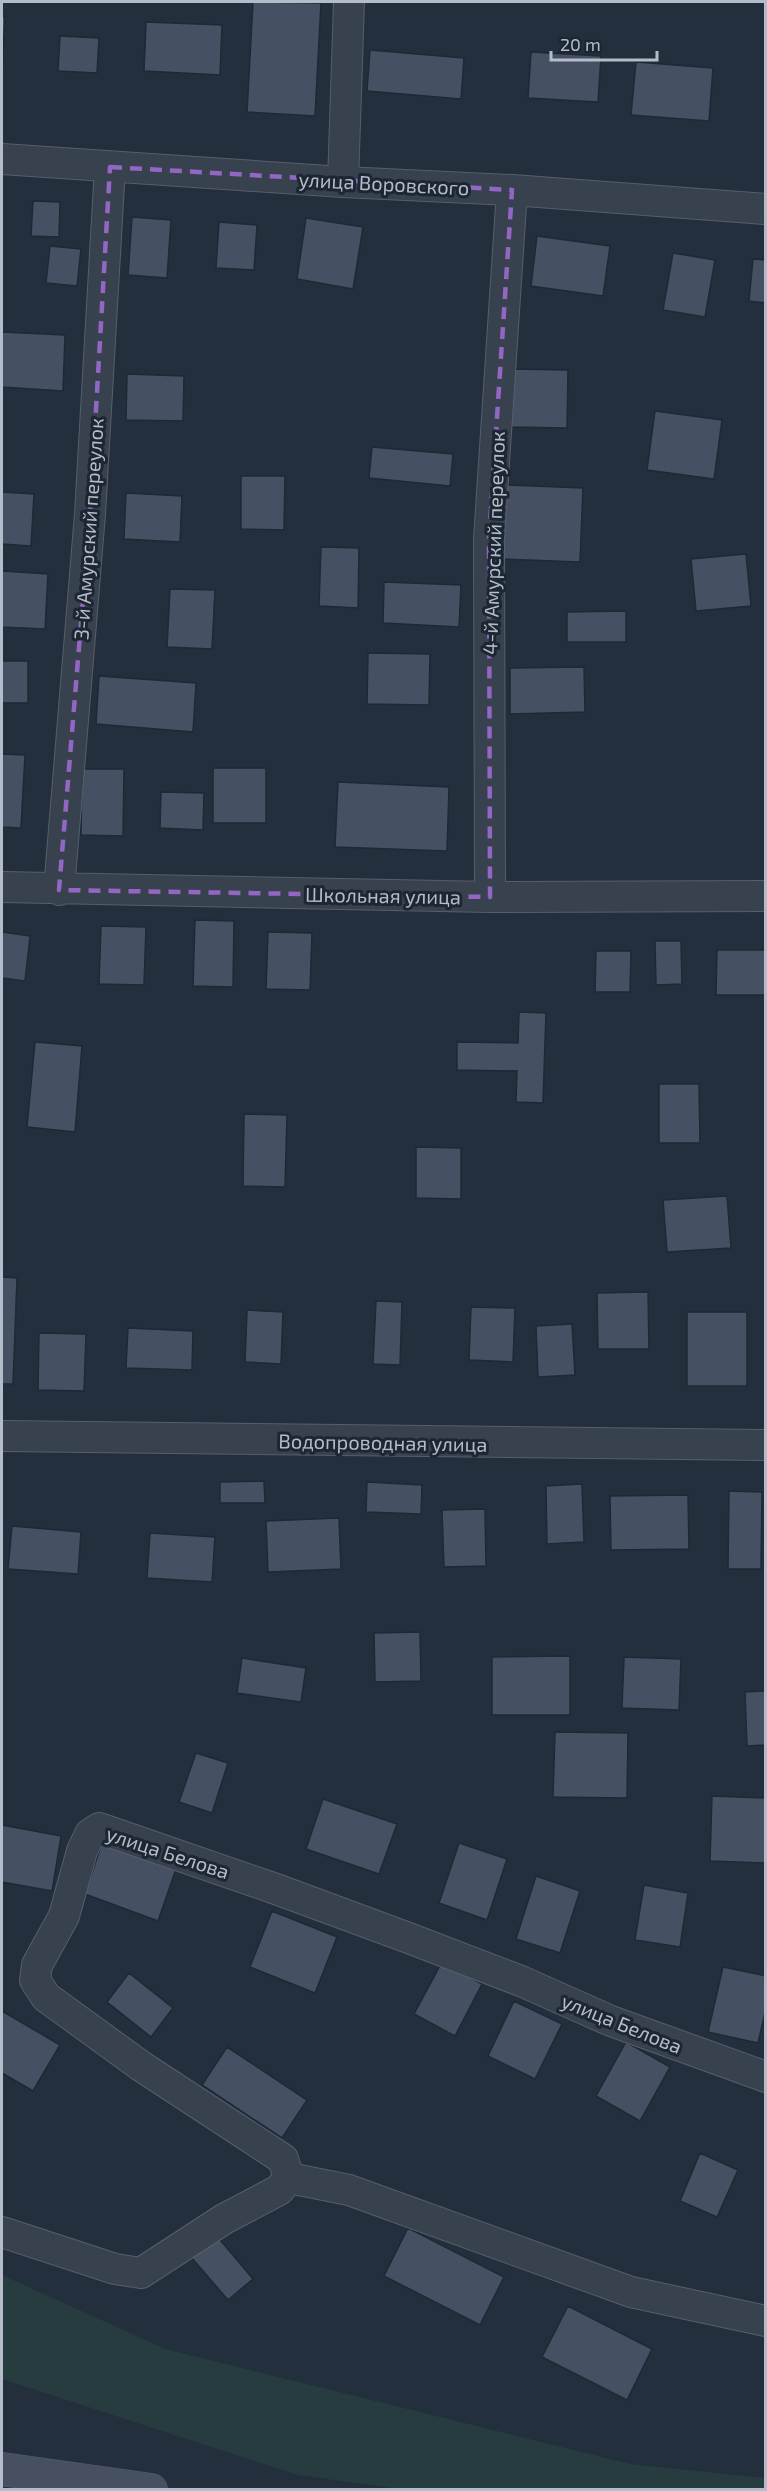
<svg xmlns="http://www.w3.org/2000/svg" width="767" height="2491" viewBox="0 0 767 2491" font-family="'Exo 2',sans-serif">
	<rect width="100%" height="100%" fill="#242f3e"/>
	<path fill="#263c3f" d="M2,2275L165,2349L630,2464L765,2478V2489H398L298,2475L2,2379Z"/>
	<path fill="#455162" stroke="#1f2835" stroke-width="1.5" d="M253,2L321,3L315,116L247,112Z
		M2,17H5L2,71Z
		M146,22L222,25L220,75L144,71Z
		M60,36L99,38L97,73L58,71Z
		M370,50L464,58L461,99L367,91Z
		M531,52L601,56L598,102L528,98Z
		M636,62L713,68L709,121L631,115Z
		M33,201L60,202L59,237L31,236Z
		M132,217L171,220L167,278L128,275Z
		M306,218L363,227L353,289L297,279Z
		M219,222L257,225L254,270L216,268Z
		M537,236L610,246L603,296L531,286Z
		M50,246L81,249L77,286L46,283Z
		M673,253L715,260L705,317L663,310Z
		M753,259L766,260V303L749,301Z
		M2,332L65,335L63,391L2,387Z
		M512,369L568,370L567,428L511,427Z
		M127,374L184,376L183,421L126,420Z
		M655,411L722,420L714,479L647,470Z
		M372,447L453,454L450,486L369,478Z
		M241,476H285L284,530L241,529Z
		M505,485L583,488L580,562L503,559Z
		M2,492L34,494L31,546L2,544Z
		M126,493L182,496L180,542L124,539Z
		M321,547L359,548L358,608L319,606Z
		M746,554L751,606L696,611L691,559Z
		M2,571L48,574L45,629L2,627Z
		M384,582L461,585L459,627L383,623Z
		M170,589L215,590L212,649L167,647Z
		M626,611V642H567V612Z
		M368,653L430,654L429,705L367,704Z
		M2,661H28V703H2Z
		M584,667L585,712L510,714V668Z
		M99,676L196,683L193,732L96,724Z
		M2,754L25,755L21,828L2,827Z
		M213,768H266V823H213Z
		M82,769H124L123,836L81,835Z
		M338,782L449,787L447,851L335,847Z
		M161,792L204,793L203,830L160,828Z
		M195,920L234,921L233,987L193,986Z
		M101,926L146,927L144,985L99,984Z
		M2,932L30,936L25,981L2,978Z
		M268,932L312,933L310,990L266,989Z
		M655,941H681L682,984L656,985Z
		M717,950H766V995H716Z
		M596,951H631L630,992H595Z
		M519,1012L546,1013L543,1103L516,1102L517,1071L457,1070V1042L518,1043Z
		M35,1042L82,1046L75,1132L27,1127Z
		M659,1084H699L700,1143H659Z
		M244,1114L287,1115L285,1187L243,1186Z
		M416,1147L461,1148V1199L416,1198Z
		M727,1196L731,1248L667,1252L663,1200Z
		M2,1277L17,1278L13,1384H2Z
		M648,1292L649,1349H598L597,1293Z
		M376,1301L402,1302L400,1365L373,1364Z
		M471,1307L515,1308L513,1362L469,1360Z
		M247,1310L283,1312L281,1364L245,1362Z
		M687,1312H747V1386H687Z
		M572,1324L575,1375L538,1377L536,1326Z
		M128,1328L193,1331L192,1370L126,1368Z
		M39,1333L86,1334L84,1391L38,1390Z
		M264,1481L265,1503H220V1482Z
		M367,1482L422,1485L421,1514L366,1512Z
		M582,1484L584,1542L547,1544L546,1486Z
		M729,1491L762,1492L761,1569H728Z
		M688,1495L689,1549L611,1550L610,1496Z
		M485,1509L486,1566L444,1567L442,1510Z
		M339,1518L341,1569L268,1572L266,1521Z
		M12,1526L81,1532L78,1574L8,1569Z
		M150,1533L215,1537L212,1582L147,1578Z
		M420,1632L421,1681L375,1682L374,1633Z
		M570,1656V1715H492V1657Z
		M624,1657L681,1659L679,1710L622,1708Z
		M242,1658L306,1668L301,1702L237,1693Z
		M766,1691V1745L747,1746L745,1692Z
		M555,1732L628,1733L627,1798L553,1797Z
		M196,1753L228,1763L212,1813L179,1802Z
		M712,1796L766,1798V1863L710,1861Z
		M323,1799L397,1824L379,1874L306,1849Z
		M2,1825L61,1836L52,1891L2,1882Z
		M102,1843L176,1869L158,1921L85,1894Z
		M459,1843L507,1859L487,1920L439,1903Z
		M536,1876L580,1891L560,1953L516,1939Z
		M644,1885L688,1893L680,1947L635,1940Z
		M272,1911L337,1937L315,1993L250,1967Z
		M442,1962L482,1984L455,2036L414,2014Z
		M723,1967L766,1976V2008L758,2043L708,2032Z
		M129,1973L173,2008L151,2037L107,2002Z
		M514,2001L562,2024L535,2079L488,2056Z
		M2,2011L60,2045L33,2091L2,2073Z
		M626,2042L670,2067L640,2121L596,2096Z
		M227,2047L307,2100L282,2138L202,2085Z
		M700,2153L738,2170L717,2217L680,2201Z
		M408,2228L504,2277L480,2325L384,2276Z
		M216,2235L253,2279L228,2300L191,2257Z
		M568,2306L652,2349L627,2400L542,2357Z"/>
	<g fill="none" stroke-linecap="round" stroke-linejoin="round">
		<g stroke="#565f6c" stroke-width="32">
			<path id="street" d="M2,159L343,182L512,190L766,209
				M343,182L349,2
				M2,887L490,897L766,896
				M59,890L90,514L110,167
				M490,897L489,539L512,190
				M2,1436L766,1445
				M289,2178L349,2190L631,2292L766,2321
				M2,2232L115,2269L141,2273L224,2219L279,2190L289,2178L283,2159L141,2066L46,1997L35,1980L37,1965L64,1916L82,1851L90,1834L99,1828L276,1889L406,1937L521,1981L611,2021L766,2077"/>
		</g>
		<g stroke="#565f6c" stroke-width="34">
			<path id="secondary" d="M2,2469L151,2490"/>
		</g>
		<use href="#street" stroke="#38414e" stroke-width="30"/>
		<use href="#secondary" stroke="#465061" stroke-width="33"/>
	</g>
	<path fill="none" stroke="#9266c3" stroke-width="4.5" stroke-dasharray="12 8" stroke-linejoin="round" d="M110,167L512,190L489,539L490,897L59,890L90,514Z"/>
	<g text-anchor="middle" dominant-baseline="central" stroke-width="6" stroke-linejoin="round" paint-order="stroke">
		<g font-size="20" fill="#b4bcc9" stroke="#1d2633">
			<text transform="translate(384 183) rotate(3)">улица Воровского</text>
			<text transform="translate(88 529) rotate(-86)">3-й Амурский переулок</text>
			<text transform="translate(493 543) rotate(-88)">4-й Амурский переулок</text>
			<text transform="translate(383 895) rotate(1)">Школьная улица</text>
			<text transform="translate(383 1442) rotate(1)">Водопроводная улица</text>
			<text transform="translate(168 1852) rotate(18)">улица Белова</text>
			<text transform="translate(622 2023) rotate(22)">улица Белова</text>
		</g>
	</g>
	<rect width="767" height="2491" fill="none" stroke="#b4bcc9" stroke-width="6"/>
	<path d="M551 51v9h106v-9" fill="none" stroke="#b4bcc9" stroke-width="3"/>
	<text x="560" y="51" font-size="18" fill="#b4bcc9" stroke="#1d2633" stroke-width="4.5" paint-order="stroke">20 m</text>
</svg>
